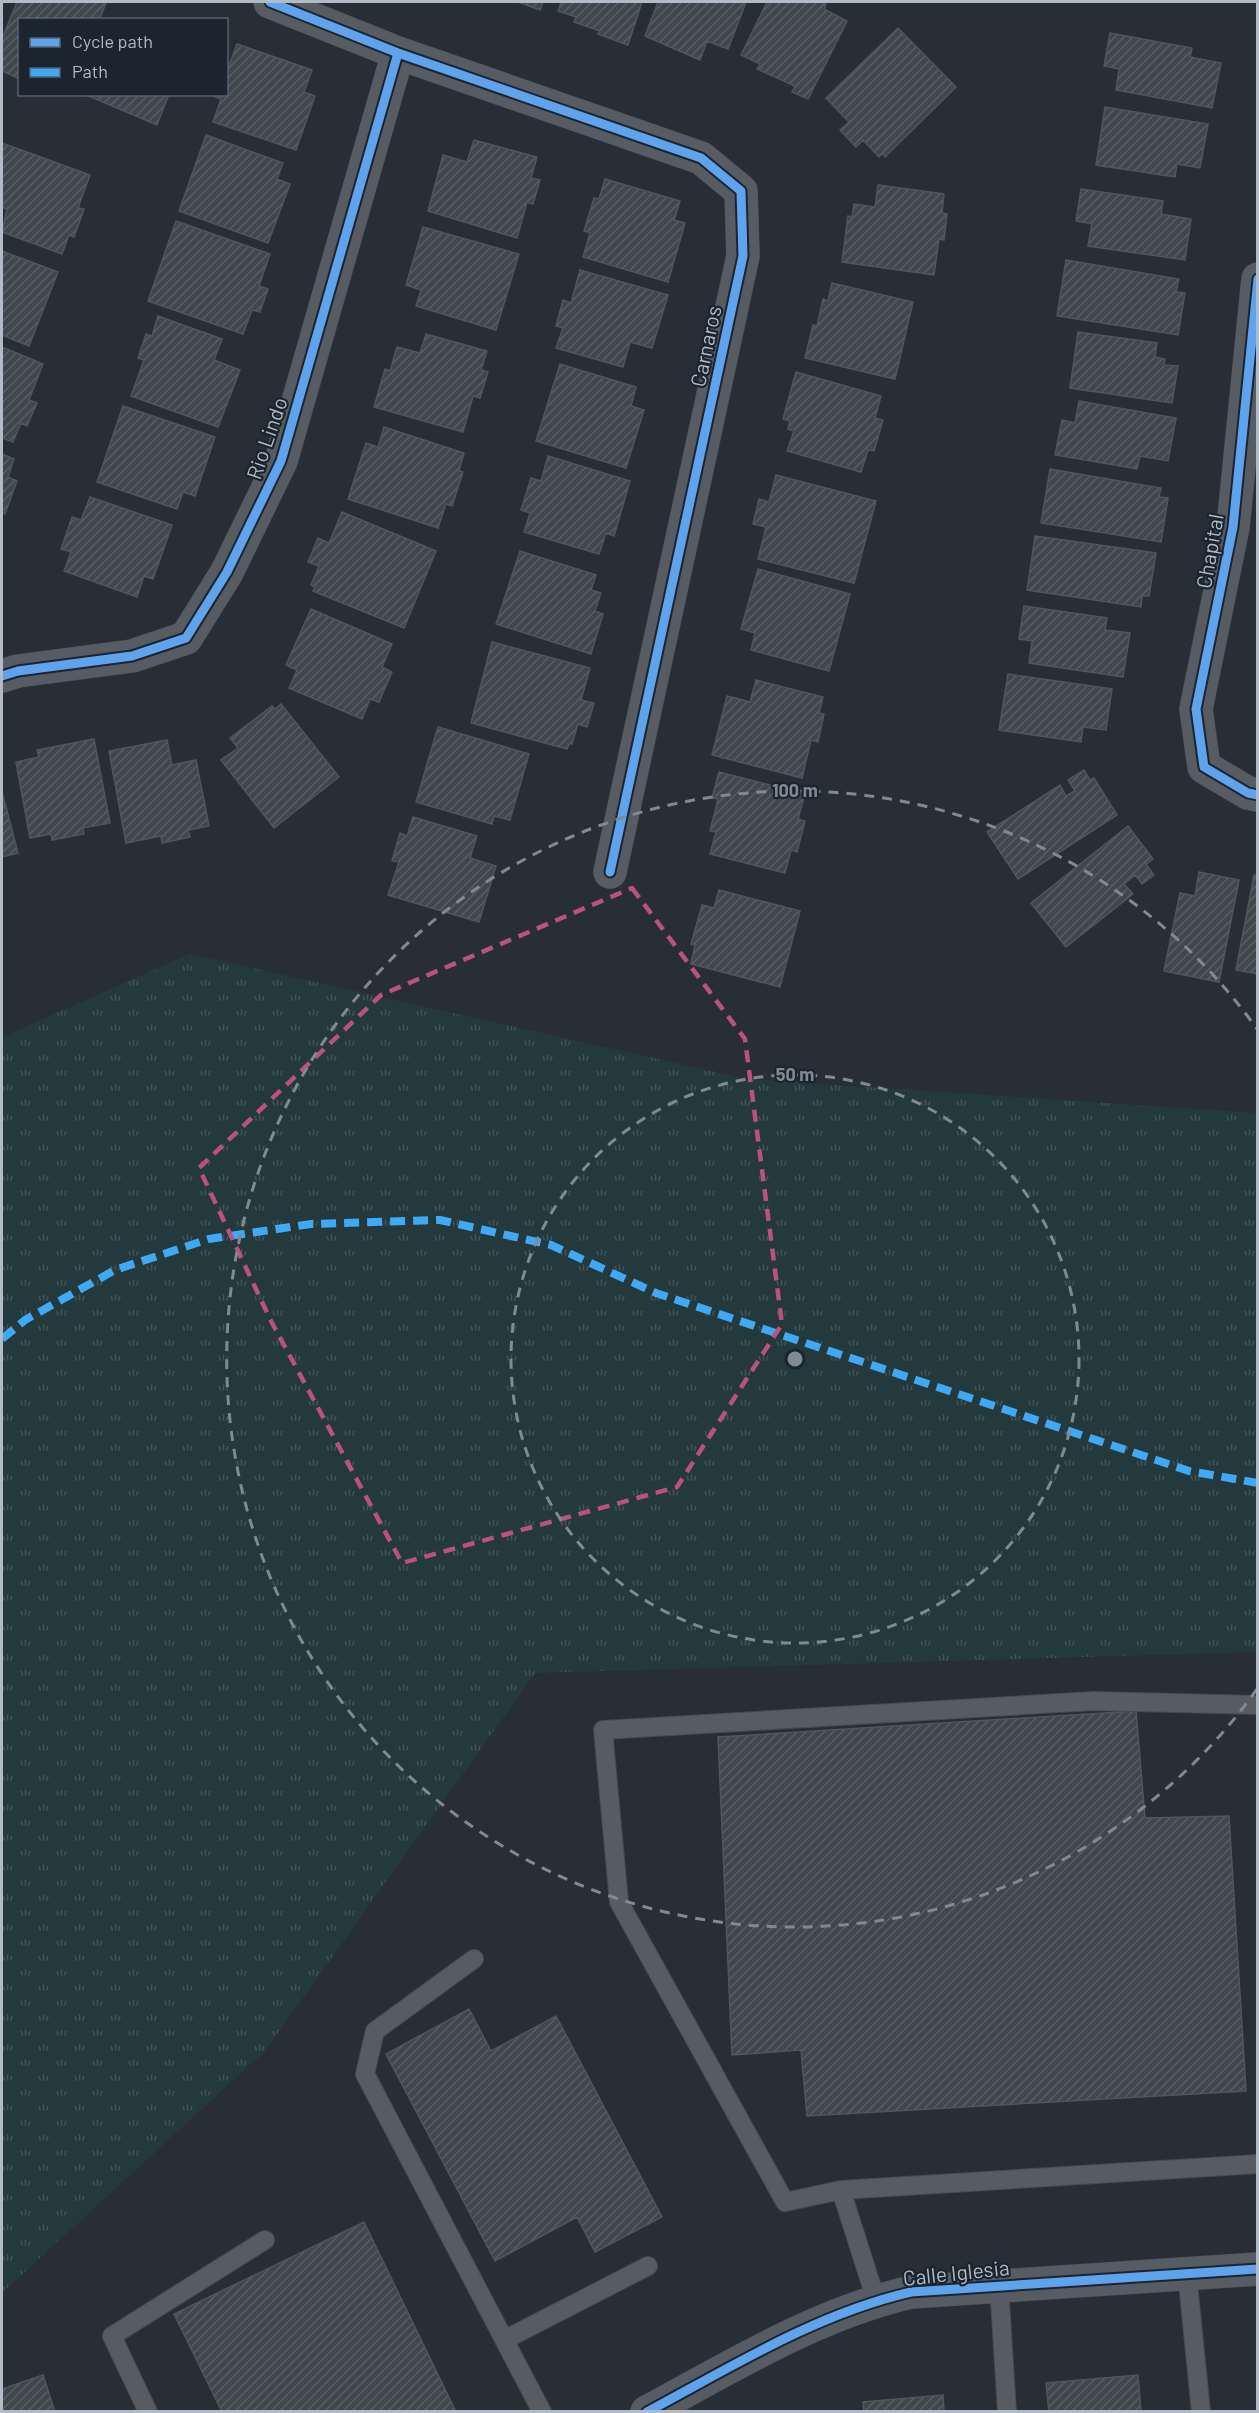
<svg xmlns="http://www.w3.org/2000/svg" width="1259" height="2413" viewBox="0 0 1259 2413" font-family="Barlow,sans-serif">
	<defs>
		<pattern id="grass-tufts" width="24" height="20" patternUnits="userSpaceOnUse" patternTransform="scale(1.5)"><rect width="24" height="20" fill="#24393b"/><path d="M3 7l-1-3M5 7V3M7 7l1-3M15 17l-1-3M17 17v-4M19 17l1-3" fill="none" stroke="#415456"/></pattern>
		<pattern id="building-hatch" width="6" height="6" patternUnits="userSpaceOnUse" patternTransform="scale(1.5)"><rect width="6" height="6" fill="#3f464c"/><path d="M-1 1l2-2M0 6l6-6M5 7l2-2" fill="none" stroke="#585f64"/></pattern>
	</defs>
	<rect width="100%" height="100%" fill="#272e35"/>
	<path fill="url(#grass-tufts)" d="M190,954L747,1079L1257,1113V1652L535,1673L265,2051L2,2293V1037Z"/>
	<path fill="url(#building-hatch)" stroke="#4f565d" stroke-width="1.5" d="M17,2H104L106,3L99,20H20V79L2,71V39Z
		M518,2H543L540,10Z
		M561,2H642L628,45L598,34L600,31L574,22L576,17L558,11Z
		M658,2H746L728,49L707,41L700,60L645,36Z
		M767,2H822L826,4L824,9L847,21L808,99L792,92L795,86L757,69L760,64L741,55Z
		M898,28L956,87L885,157L883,153L879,157L863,140L856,147L840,130L849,122L826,98Z
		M1110,33L1192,48L1190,57L1221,63L1212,108L1116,90L1119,69L1104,66Z
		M237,44L312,70L304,92L315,96L296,150L213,122L221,99L211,95L226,94V65L229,66Z
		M84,94H169L157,125Z
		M1105,107L1208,124L1200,168L1177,164L1175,177L1096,165Z
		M206,135L283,163L277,179L290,184L268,243L179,211Z
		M474,140L537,157L531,178L540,180L533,204L527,202L517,238L428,211L443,155L467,162Z
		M2,143L90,175L78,208L84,209L74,237L69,235L62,254L2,232L7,209L2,207Z
		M605,179L680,201L674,220L685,223L668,282L583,257L590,233L584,231L594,198L599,199Z
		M878,185L944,194L942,213L947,214L944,240L939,239L934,275L842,262L848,216L852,217L854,204L875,207Z
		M1081,189L1163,201L1161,214L1191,219L1185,260L1088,246L1092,224L1076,221Z
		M176,221L270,254L259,286L268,289L260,312L252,310L243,334L148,301Z
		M423,227L519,254L496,330L416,306L421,290L406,285Z
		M2,251L58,272L29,346L2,335Z
		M1066,260L1179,279L1176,292L1185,293L1178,335L1057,316Z
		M580,270L668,295L652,348L630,342L623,367L556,348L563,328L556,326L563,300L571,303Z
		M832,283L913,302L895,379L805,358L813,325L817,326L823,299L828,301Z
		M158,316L222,339L214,360L240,370L218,427L131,396L144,360L138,358L146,334L152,336Z
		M1078,332L1157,343L1155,357L1165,359L1164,365L1178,366L1172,403L1070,388Z
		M426,334L487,351L481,370L488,372L480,398L473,396L463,432L374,407L385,369L390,371L397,347L420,353Z
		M2,347L43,364L29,400L37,403L27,426L21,423L13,442L2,438Z
		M560,364L636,387L631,406L644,410L626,468L536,441Z
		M796,372L881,396L875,418L883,420L874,451L868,450L861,472L787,451L794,431L788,429L790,421L783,419Z
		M1079,401L1176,418L1168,461L1140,456L1137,469L1055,455L1062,420L1075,423Z
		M123,406L215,437L195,496L183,492L177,509L97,482Z
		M384,427L464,453L459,471L463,472L452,506L446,504L438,528L348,499L366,443L378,447Z
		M2,454L14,459L8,477L17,481L5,514L2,512Z
		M548,456L630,481L614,536L606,533L599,554L524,532L530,513L521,510L531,478L541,481Z
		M1050,469L1161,488L1159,497L1168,498L1161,542L1041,523Z
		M776,475L876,501L854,583L758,559L766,527L753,524L759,499L769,502Z
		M90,497L172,525L153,579L144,576L137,597L64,571L71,552L61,549L72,517L81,520Z
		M342,512L436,551L404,628L313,591L315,587L311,585L319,566L308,562L318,538L329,543Z
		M1035,536L1156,553L1149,596H1142L1141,607L1027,590Z
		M520,551L596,575L591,590L601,593L595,611L603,614L591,654L496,624Z
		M758,569L850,594L829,671L751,650L755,633L741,629Z
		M1024,606L1107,618L1105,630L1130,633L1123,677L1029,663L1032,641L1019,639Z
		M311,609L392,644L382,667L392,672L379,702L370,699L362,719L289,688L297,670L286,665Z
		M492,642L590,668L581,700L594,703L587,727L578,724L572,744H569L567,749L471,723Z
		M1008,674L1112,689L1106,730L1083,727L1081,742L999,730Z
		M756,680L823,697L819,713L824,714L818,742L811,740L802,778L712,755L727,696L750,702Z
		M281,704L339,777L274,828L221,760L238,748L230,738L272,706L275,709Z
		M438,727L529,754L510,820L494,816L492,824L416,802Z
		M94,739L110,823L83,828L84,834L52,840L51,834L30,838L16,762L39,757L37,750Z
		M167,740L172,765L196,760L209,826L188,830L190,837L162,843L161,836L126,843L109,751Z
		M1084,770L1090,780L1094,778L1117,815L1018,879L987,832L1060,785L1066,796L1075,791L1068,780Z
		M719,772L805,794L798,819L805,821L797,852L791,850L785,873L710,854L716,832L710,831L718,799L712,798Z
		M2,792L18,853L2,857Z
		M413,817L477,836L470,858L496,866L479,922L388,895L399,862L392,861L400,833L407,836Z
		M1128,826L1153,859L1146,864L1154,875L1142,884L1135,875L1124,884L1133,894L1066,947L1031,903Z
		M1199,872L1239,880L1219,982L1164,971L1180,893L1195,896Z
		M1254,875H1258V974L1236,970Z
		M719,890L800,911L780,987L691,964L695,945L691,944L702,905L714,908Z
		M1136,1711L1145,1818L1229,1816L1246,2091L807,2116L801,2050L732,2055L718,1737Z
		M469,2009L491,2051L556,2016L662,2217L595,2252L577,2217L495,2261L386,2054Z
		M364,2222L456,2412H222L174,2314Z
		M43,2375L55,2412H2V2389Z
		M1138,2375L1141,2412H1049L1046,2383Z
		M943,2395L944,2412H864L863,2402Z"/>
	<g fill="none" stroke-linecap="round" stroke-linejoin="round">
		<g stroke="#454a50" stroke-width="20">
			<path id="service" d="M474,1959L375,2031L365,2074L542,2412
				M841,2190L1258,2164
				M1187,2273L1201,2412
				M999,2285L1007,2412
				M876,2300L841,2190L785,2202L619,1902L603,1730L1094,1701L1258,1705
				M504,2340L648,2266
				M148,2412L112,2336L265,2240"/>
		</g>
		<g stroke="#454a50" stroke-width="34">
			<path id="minor" d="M270,2L398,53L701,158L741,191L743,256L610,872
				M1258,279L1233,527L1196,709L1204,767L1248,793L1258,795
				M2,676L18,671L132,656L186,638L227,572L281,461L398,53"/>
		</g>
		<g stroke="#454a50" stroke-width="34">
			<path id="tertiary" d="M647,2412C733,2366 816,2314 911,2292L1258,2269"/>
		</g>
		<use href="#service" stroke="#575c63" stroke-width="18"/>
		<use href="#minor" stroke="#575c63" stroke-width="33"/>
		<use href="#tertiary" stroke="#575c63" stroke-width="33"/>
		<path stroke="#3fa9f5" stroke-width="8" stroke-dasharray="15 8" stroke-linecap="butt" d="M2,1339L25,1320L115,1270L209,1239L311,1224L440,1220L551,1245L656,1293L1189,1471L1258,1483"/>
		<g stroke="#1b252f" stroke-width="13">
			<path id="cycleway" d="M270,2L398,53L701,158L741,191L743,256L610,872
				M1258,279L1233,527L1196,709L1204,767L1248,793L1258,795
				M2,676L18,671L132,656L186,638L227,572L281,461L398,53
				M647,2412C733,2366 816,2314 911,2292L1258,2269"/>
		</g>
		<use href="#cycleway" stroke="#60a3ed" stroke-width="9"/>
	</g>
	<path fill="none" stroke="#bc5181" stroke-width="4.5" stroke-dasharray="12 8" stroke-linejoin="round" d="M632,888L745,1039L782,1324L677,1487L402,1563L271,1321L199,1168L381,995Z"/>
	<g fill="none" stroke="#808a94" stroke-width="3" stroke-dasharray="10 8">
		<circle cx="795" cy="1359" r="284"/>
		<path d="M1257 1689A568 568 0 1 1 1257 1029"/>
	</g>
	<g text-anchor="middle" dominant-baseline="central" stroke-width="4.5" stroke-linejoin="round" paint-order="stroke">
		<g font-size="21" fill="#b0bbc7" stroke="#1b252f">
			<text transform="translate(705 346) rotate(-78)">Carnaros</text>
			<text transform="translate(266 438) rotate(-71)">Rio Lindo</text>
			<text transform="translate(1209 551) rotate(-80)">Chapital</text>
			<text transform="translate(956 2272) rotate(-6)">Calle Iglesia</text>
		</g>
	</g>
	<circle cx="795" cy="1359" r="9" fill="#808a94" stroke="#1b252f" stroke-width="3"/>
	<g font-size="18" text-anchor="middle" font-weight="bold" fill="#808a94" stroke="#1b252f" stroke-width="4.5" stroke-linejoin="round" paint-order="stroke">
		<text x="795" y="797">100 m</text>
		<text x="795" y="1081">50 m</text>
	</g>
	<rect width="1259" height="2413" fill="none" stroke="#b0bbc7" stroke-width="6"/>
	<rect x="18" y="18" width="210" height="78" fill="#1b252f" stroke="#57616c" stroke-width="1.5"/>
	<rect x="30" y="38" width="30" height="9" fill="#60a3ed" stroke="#57616c" stroke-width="1.5"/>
	<text x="72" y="48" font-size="18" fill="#b0bbc7">Cycle path</text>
	<rect x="30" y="68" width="30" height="9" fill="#3fa9f5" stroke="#57616c" stroke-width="1.5"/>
	<text x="72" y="78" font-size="18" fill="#b0bbc7">Path</text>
</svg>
